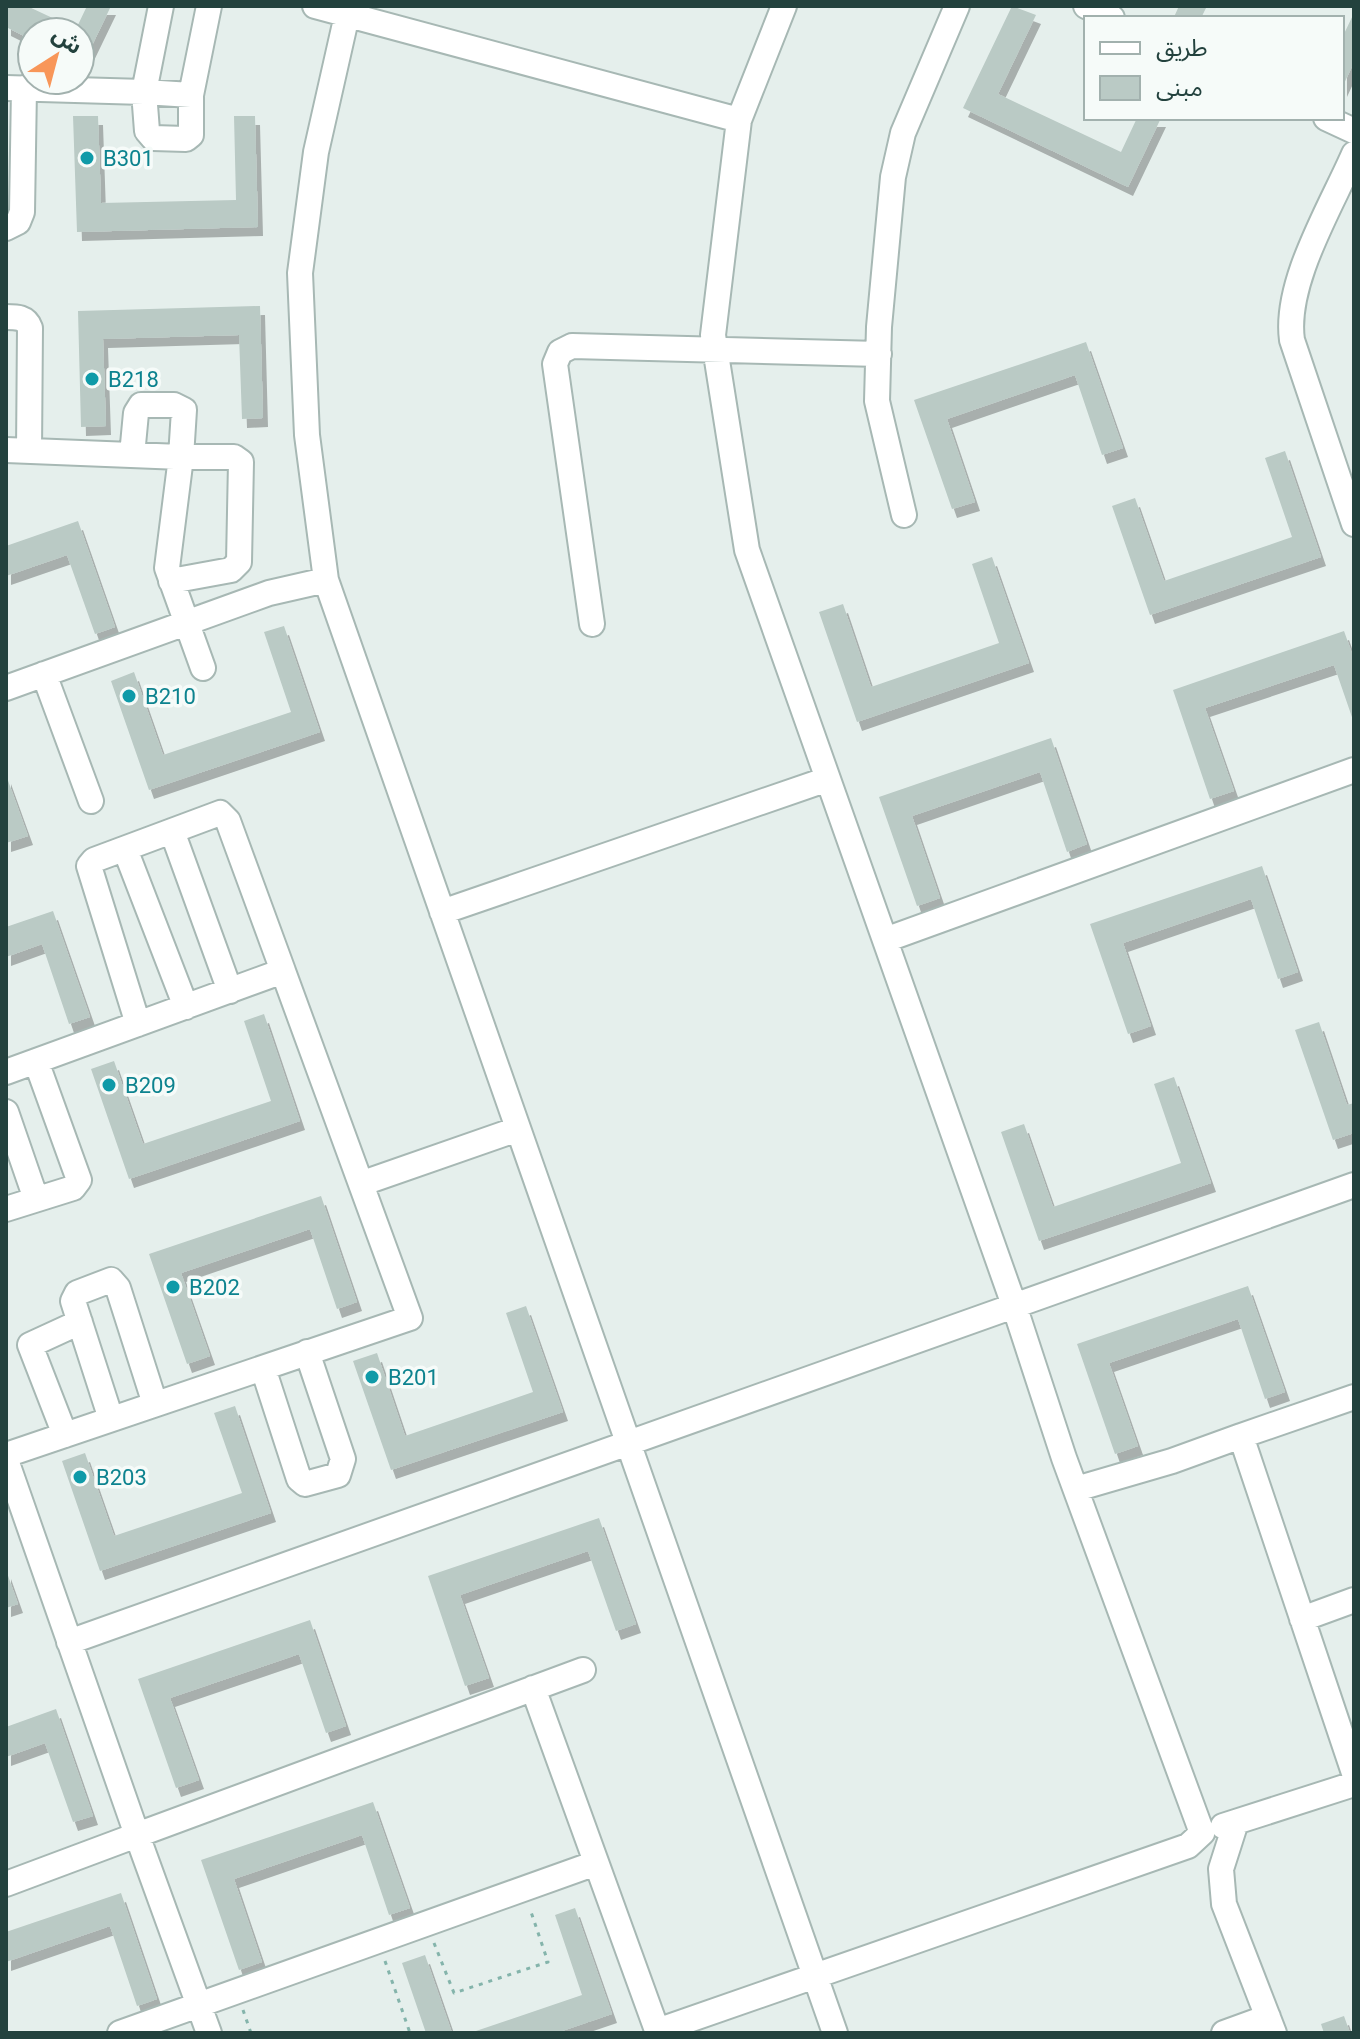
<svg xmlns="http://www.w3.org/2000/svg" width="1360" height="2039" viewBox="0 0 1360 2039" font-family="Roboto,'Noto Sans Arabic',sans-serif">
	<defs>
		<filter id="shadow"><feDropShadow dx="5" dy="9" stdDeviation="0" flood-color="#0004"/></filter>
	</defs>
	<rect width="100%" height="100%" fill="#e5efec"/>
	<path fill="#bacac5" filter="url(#shadow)" d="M6,6H27L76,29L87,6H111L83,64L80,63V32H32V40L6,27Z
		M1012,6L1036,15L998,94L1121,152L1137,118H1161L1128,187L963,108Z
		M1179,6H1207L1201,18H1177L1174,17Z
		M1354,13V62L1342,88V38Z
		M73,116H98L101,203L236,200L234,116H255L258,227L77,232Z
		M260,306L263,418L242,419L239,335L103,339L106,426L81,427L78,311Z
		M1086,342L1123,448L1102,455L1075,375L947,419L975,502L952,509L914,400Z
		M1285,451L1321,557L1150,615L1112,506L1135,498L1164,581L1292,537L1265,458Z
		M78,521L115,627L95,634L67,555L6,576V546Z
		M992,557L1029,663L857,722L819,612L843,604L871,687L999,643L972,564Z
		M284,626L320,732L149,790L111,681L134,672L163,755L291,712L264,632Z
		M1344,631L1354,659V723L1334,665L1205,708L1234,791L1210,799L1173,690Z
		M1051,738L1087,844L1067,852L1040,772L912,816L940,898L917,906L879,797Z
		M6,775L28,836L6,843Z
		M1262,866L1298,972L1278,979L1251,899L1123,943L1151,1026L1128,1034L1090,924Z
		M53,911L90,1017L69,1024L42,944L6,957V927Z
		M264,1014L300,1121L129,1179L91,1069L114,1061L143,1144L271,1101L244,1021Z
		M1319,1022L1347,1105L1354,1103V1133L1333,1140L1295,1030Z
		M1174,1077L1211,1183L1039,1241L1001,1132L1024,1124L1053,1207L1181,1163L1154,1084Z
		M321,1196L357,1302L337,1309L310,1229L181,1273L210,1356L187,1364L149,1254Z
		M1248,1286L1285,1392L1265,1399L1238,1319L1109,1363L1138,1446L1115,1454L1077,1344Z
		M526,1306L563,1412L391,1470L353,1361L377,1353L405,1436L533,1392L506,1313Z
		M235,1406L271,1513L100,1571L62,1461L85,1453L114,1536L242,1493L214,1413Z
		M599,1518L636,1624L616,1631L588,1551L460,1595L489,1678L465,1686L428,1576Z
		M6,1570L18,1604L6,1608Z
		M310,1620L346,1726L326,1733L299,1654L170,1698L199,1780L176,1788L138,1679Z
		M56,1709L93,1816L73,1822L45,1743L6,1757V1727Z
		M373,1802L410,1908L389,1915L362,1835L234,1879L262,1962L239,1970L201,1860Z
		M121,1893L157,1999L137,2006L110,1926L6,1962V1932Z
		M575,1908L612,2014L556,2033H470L582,1995L555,1915Z
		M425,1955L452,2033H426L402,1963Z
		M1344,2016L1350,2033H1324L1321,2024Z"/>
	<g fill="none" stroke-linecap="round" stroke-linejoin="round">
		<g stroke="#a7b8b4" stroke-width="28">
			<path id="minor" d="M315,6L739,120
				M349,6L316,152L300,273L307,435L326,580L835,2033
				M1086,6L1112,18
				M6,88L144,92L161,6
				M191,95L144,92L147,131L153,138L186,139L191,135V95L209,6
				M1326,118L1354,131
				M1354,154C1331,207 1284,283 1292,340L1354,524
				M6,228L18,222L22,212L24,88
				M6,317C17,317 26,317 30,328L29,451
				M6,450L181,457L167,568L203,668
				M132,455L136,413L141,405H174L184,410L181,457H234L241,462L239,562L231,570L171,581
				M904,515L877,401L879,327L893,177L903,133L957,6
				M592,624L555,364L560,352L572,346L879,354
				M44,674L91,801
				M6,688L269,593L326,580
				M172,831L230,991
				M125,849L186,1007
				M442,912L828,779
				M885,940L1354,770
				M138,1024L89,866L94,860L220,813L228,821L283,971
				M6,1072L283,971L410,1318L6,1455
				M6,1112L36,1199
				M363,1183L518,1129
				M6,1209L73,1188L79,1180L36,1061
				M263,1368L299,1479L305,1484L338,1475L343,1459L307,1352
				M1354,1397L1241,1436L1354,1773
				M111,1419L73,1301L77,1293L111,1280L118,1288L155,1404
				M65,1435L30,1345L80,1322
				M6,1460L137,1835L6,1884
				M1076,1489L1172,1461L1241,1436
				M1302,1619L1354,1600
				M69,1642L1354,1185
				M533,1688L658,2033
				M1236,1822L1221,1869L1224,1904L1274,2033
				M1223,1826L1354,1784
				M657,2031L1188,1846L1202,1833L1064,1458L1014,1305L747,550L713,335L739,120L784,6
				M120,2033L596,1863
				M209,2033L137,1835L583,1670
				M1224,2033L1268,2017"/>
		</g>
		<path stroke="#84b4ab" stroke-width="3" stroke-dasharray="4 6" stroke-linecap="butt" d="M434,1943L454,1993L548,1962L530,1909
			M385,1961L410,2033
			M243,2010L251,2033"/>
		<use href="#minor" stroke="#fff" stroke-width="24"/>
	</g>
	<g fill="#0f9aa8" stroke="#f6fbf9" stroke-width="3">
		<circle cx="87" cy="158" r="8"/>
		<circle cx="92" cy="379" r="8"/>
		<circle cx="129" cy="696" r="8"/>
		<circle cx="109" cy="1085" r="8"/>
		<circle cx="173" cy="1287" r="8"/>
		<circle cx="372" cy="1377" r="8"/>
		<circle cx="80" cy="1477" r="8"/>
	</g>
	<g text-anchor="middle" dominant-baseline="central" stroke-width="7" stroke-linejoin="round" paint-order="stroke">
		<g font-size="22" fill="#0d838f" stroke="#f6fbf9" text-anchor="start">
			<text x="103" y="158">B301</text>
			<text x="108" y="379">B218</text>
			<text x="145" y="696">B210</text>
			<text x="125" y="1085">B209</text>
			<text x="189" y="1287">B202</text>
			<text x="388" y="1377">B201</text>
			<text x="96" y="1477">B203</text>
		</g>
	</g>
	<rect width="1360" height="2039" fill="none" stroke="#23423e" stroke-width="16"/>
	<rect x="1084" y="16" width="260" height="104" fill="#f6fbf9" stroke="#a2b1ae" stroke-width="2"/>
	<rect x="1100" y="42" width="40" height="12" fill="#ffffff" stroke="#a2b1ae" stroke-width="2"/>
	<text x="1156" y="56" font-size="24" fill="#23423e">طريق</text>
	<rect x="1100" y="76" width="40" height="24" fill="#bacac5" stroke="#a2b1ae" stroke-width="2"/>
	<text x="1156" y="96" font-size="24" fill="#23423e">مبنى</text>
	<g transform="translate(56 56) rotate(36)"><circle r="38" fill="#f6fbf9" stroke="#a2b1ae" stroke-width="2"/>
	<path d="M0-6L14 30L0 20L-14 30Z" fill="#f89659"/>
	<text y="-12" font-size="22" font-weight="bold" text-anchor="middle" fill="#23423e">ش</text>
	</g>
</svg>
